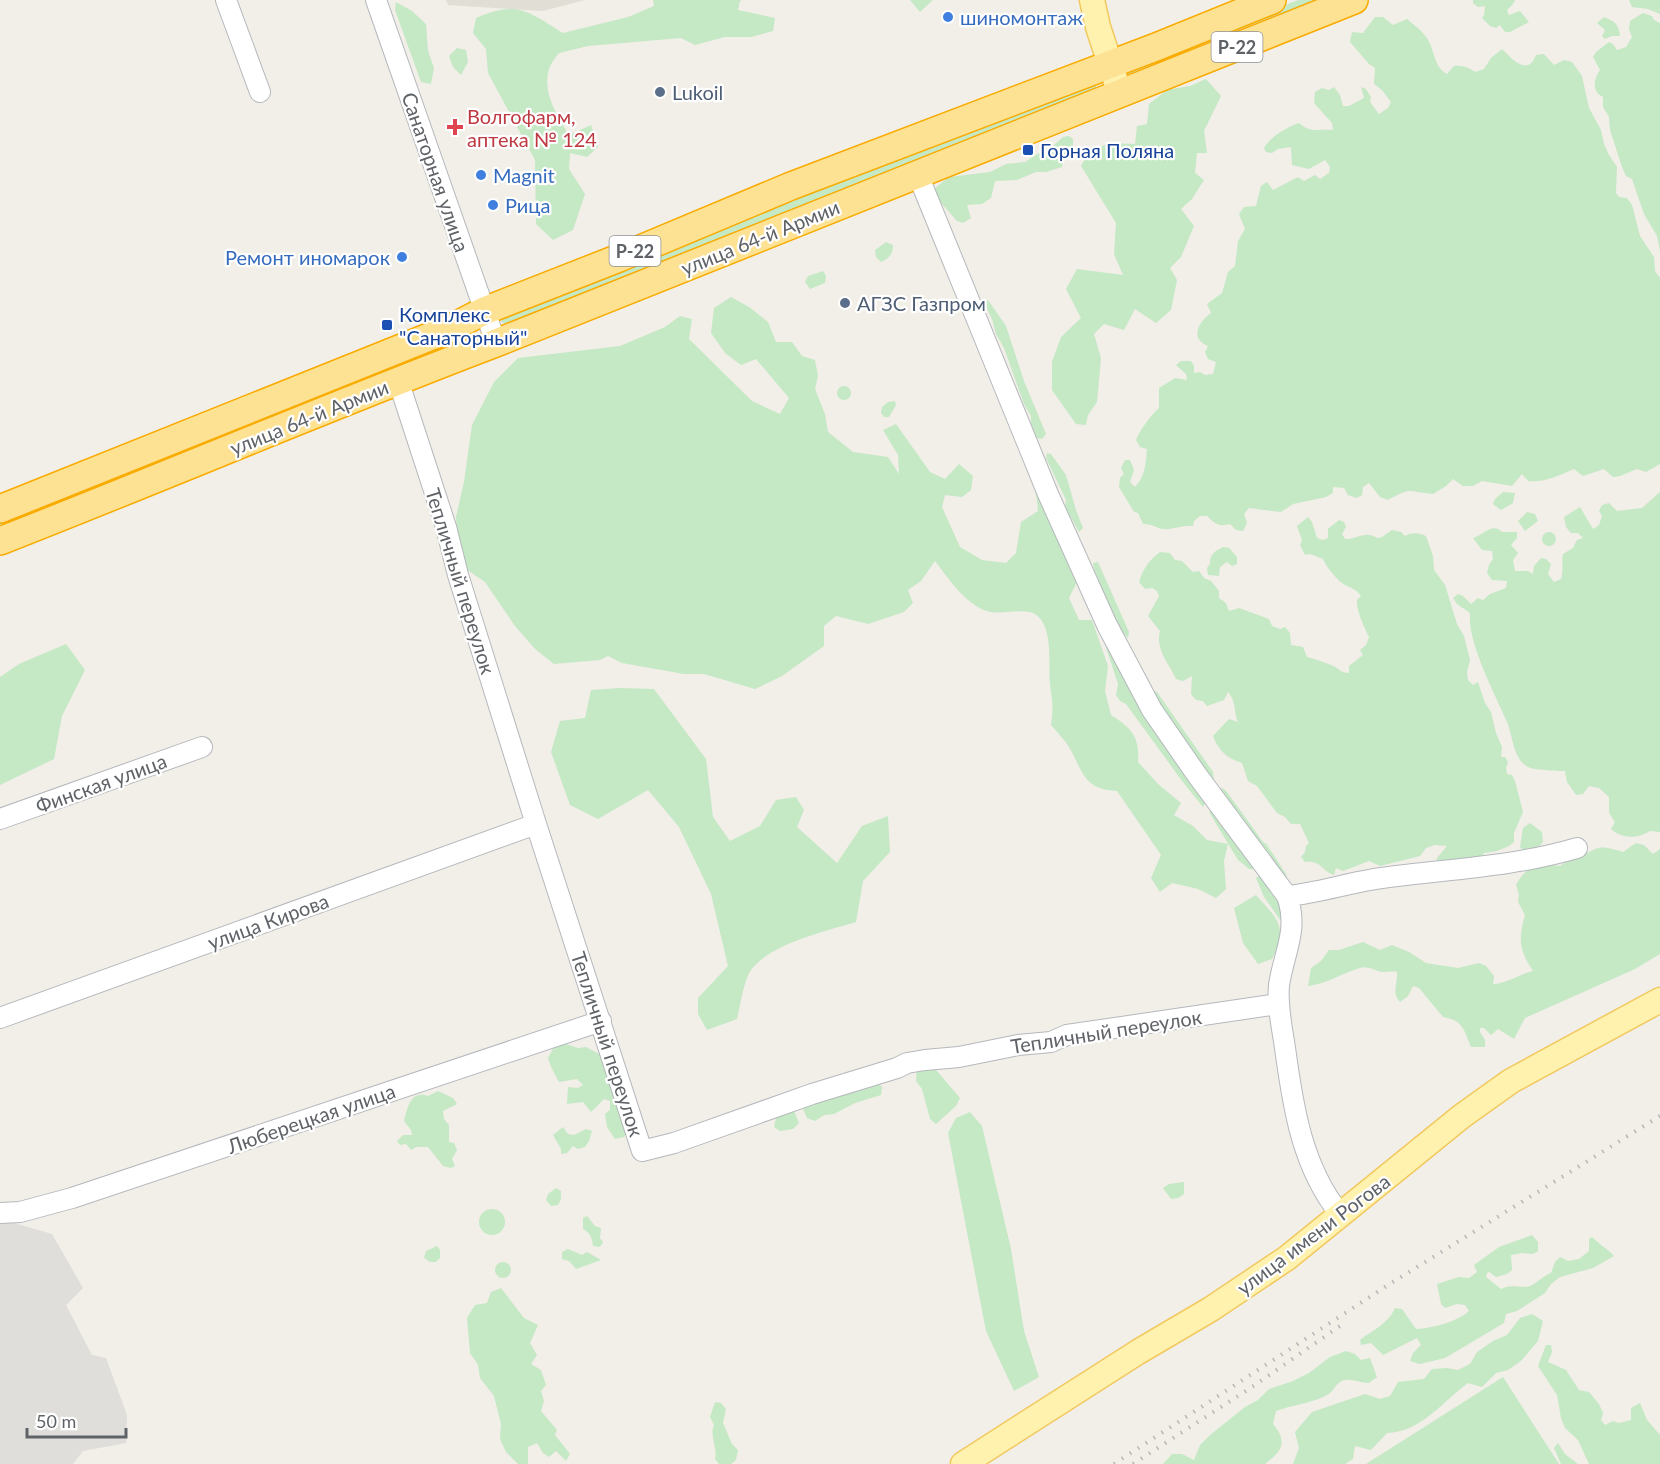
<svg xmlns="http://www.w3.org/2000/svg" width="1660" height="1464" viewBox="0 0 1660 1464" font-family="Lato,sans-serif">
	<rect width="100%" height="100%" fill="#f1efe8"/>
	<path fill="#e0deda" d="M0,1219L52,1234L83,1288L66,1305L92,1355L106,1358L127,1415L126,1443L83,1451L73,1464H0Z"/>
	<path fill="#e1ded6" d="M446,0H585L543,11L448,5Z"/>
	<path fill="#c5e8c5" d="M653,0H742L740,1L738,10L775,18L773,31L751,37H725L695,45L681,38L588,46L559,53C556,57 551,63 549,69C542,93 557,116 569,135L591,125L598,147L587,157L570,153L569,169L585,194L573,230L553,240L536,224L535,160L488,73L486,49L473,33L476,18C518,0 527,11 563,33L628,17L654,6Z
		M910,0H933L920,12Z
		M1298,0H1318L1129,74H1122L1125,68Z
		M1473,0H1515L1513,4L1507,10L1509,15L1520,11L1529,22L1510,32H1505L1500,25L1496,28L1490,26L1482,18L1484,15L1485,6L1478,7L1473,3Z
		M1629,0H1660V14L1648,9L1632,7Z
		M396,2L412,11L426,24L428,51L434,68L431,84L421,82L395,10Z
		M1643,13L1652,16L1654,20L1660,23V251L1657,236L1644,214L1632,179L1626,176L1622,167L1610,130L1609,117L1603,107V97C1592,92 1593,80 1600,70L1593,57L1596,52L1609,42L1613,44L1617,50L1626,47L1632,37L1629,29L1630,21Z
		M1375,17H1383L1393,25L1407,19C1415,26 1423,31 1428,40C1435,52 1434,67 1447,74L1454,66C1462,65 1468,67 1475,72L1484,69L1491,58L1502,49C1512,59 1528,77 1536,55L1544,54L1554,65L1564,60L1572,62L1582,76L1589,108L1601,130L1604,144L1609,155L1617,167L1616,193L1619,197L1627,198L1632,205L1640,236L1654,257L1655,271L1660,278V464L1646,472L1637,469L1620,476L1613,477L1604,469L1583,476L1574,469C1560,475 1544,483 1528,481L1522,474L1512,486L1482,481L1473,486H1463L1453,479L1446,486L1433,494C1407,492 1413,486 1388,500L1380,497L1369,483L1363,487L1362,495L1357,498L1348,495L1344,488L1333,487V493L1326,497L1293,504L1281,512L1249,508L1244,514L1247,523L1243,531L1236,530L1230,524C1219,527 1215,524 1207,516H1200L1194,521L1193,526C1182,525 1173,530 1163,529C1155,528 1154,524 1143,524L1138,513L1134,512L1119,487L1120,478L1124,474L1121,468L1125,460H1130L1134,470L1130,482L1135,487C1145,477 1146,463 1147,449L1140,447L1136,440C1140,430 1151,415 1159,408V388L1175,378L1187,380L1186,374L1176,365L1181,361H1191L1194,366V373L1200,372L1205,375L1213,374L1216,362L1208,359L1205,352L1208,346C1189,339 1199,321 1211,313L1207,304L1222,293L1228,272L1235,266L1238,241L1245,229L1239,214L1244,207L1256,206L1261,186L1267,182L1273,190L1298,177L1304,181L1315,175L1320,179L1329,173L1330,167L1325,160L1309,169L1292,165L1291,147L1278,149L1272,153L1266,152L1264,148C1270,137 1287,127 1299,123C1310,133 1319,129 1333,130L1332,123L1314,103L1315,92L1322,88L1329,90L1334,87L1340,95L1343,106H1349L1364,98L1361,87L1366,89L1371,97L1370,102L1379,114L1388,108L1391,102L1382,90L1374,84L1375,68L1369,64L1350,42L1352,32L1363,33Z
		M1604,17C1614,21 1619,24 1620,36H1612L1605,39L1602,36L1605,30L1597,23Z
		M457,48L466,50L468,62L461,75L453,67L449,56Z
		M1206,79L1221,96L1204,131L1207,153H1197L1195,173L1204,180L1192,199L1181,209L1194,226L1181,257L1170,268L1177,280L1171,310L1156,323L1135,309L1124,330L1104,324L1094,334L1101,358L1097,402L1088,415L1086,425L1076,424L1052,390V362L1061,337L1081,318L1066,289L1077,269L1123,275L1114,254L1116,223L1081,166L1090,149L1113,143L1135,144L1137,126L1147,124L1149,104L1167,90L1190,86Z
		M1094,81L1097,89L505,325L501,321V317Z
		M1069,136L1073,139V147L1063,159L1062,167L1046,172H1036L1017,180L995,181L991,198L982,204L967,205L971,218L963,223L957,221L935,196V188L949,177L990,172L1006,164L1025,162L1039,153H1045L1063,137Z
		M886,242L893,245C893,254 890,258 881,262L876,257L875,250Z
		M823,271L826,276L825,283L810,289L805,282L808,276Z
		M731,297L749,307L768,322L776,342H792L802,356L815,360L818,376L815,389L825,414L828,432L853,452L888,457L899,474L898,455L883,430L896,424L930,472L945,479L959,464L973,476L971,490L962,497L945,495L942,507L960,547L982,560L1006,563L1016,553L1021,522L1038,511L1035,483L1079,578L1069,598L1079,620H1092L1108,666L1105,691L1111,715C1131,728 1140,736 1138,762L1158,784L1181,803L1174,815L1193,826L1207,840L1228,844L1224,861L1226,889L1216,898L1198,889L1172,883L1160,892L1151,878L1161,855L1117,791C1083,789 1084,773 1069,747C1064,739 1057,732 1051,725C1054,705 1052,702 1050,684C1048,665 1055,619 1030,612C1015,609 997,616 984,610C963,601 948,578 935,561L921,581L908,590L913,603L904,612L868,624L836,616L824,626V646L782,676L755,689L704,674H684L622,663L608,656L600,660L554,664L535,649L515,626L485,582L466,569L458,546L456,517L464,482L472,425L494,382L518,358L620,346L665,327L680,316L692,319L689,339L752,401L780,414L789,398L756,359L741,365L725,353L711,333L714,308Z
		M988,300L1006,326L1024,381L1046,434L1042,439L1037,438L1031,423V416L1024,404L1004,348L996,334L992,319L984,303Z
		M475,330V335L471,339L0,527V517Z
		M837 393a7 7 0 1 1 14 0a7 7 0 1 1-14 0Z
		M895,401L896,405L889,417H884L881,413L882,407L888,402Z
		M1047,453L1051,454L1066,475L1076,510L1083,528L1079,532L1065,507L1066,500L1046,458Z
		M1503,492L1515,493L1513,503L1501,510L1493,504L1495,499Z
		M1660,492V832L1650,831C1638,839 1622,839 1611,829L1615,822L1609,813V797L1599,788L1589,786L1583,794L1576,795L1567,782L1565,771C1557,771 1534,770 1528,767C1513,759 1513,736 1507,722C1495,694 1467,642 1470,613L1457,604L1453,598L1458,594L1463,596L1471,604L1478,598L1483,600L1490,594L1506,588L1507,581L1492,580L1487,573L1489,565L1493,559L1492,551L1482,550L1473,538C1484,535 1492,522 1502,532H1517V538L1511,545L1518,553L1513,560L1515,571H1528L1533,574L1534,566L1541,558L1546,559L1551,564L1548,574L1554,582L1561,579C1564,570 1561,563 1563,554L1573,548L1577,540L1583,538L1578,533H1571L1566,527L1564,517L1580,507L1593,529L1599,525L1602,516L1599,511L1602,505L1609,503L1617,511L1642,508Z
		M1527,512L1535,514L1538,521L1525,531L1518,521Z
		M1308,517L1312,522L1317,538L1323,540L1328,538V529L1339,520L1344,522L1346,527L1342,534L1345,539C1358,539 1366,530 1377,538L1382,537L1392,530L1401,532L1405,536C1413,532 1418,533 1426,536L1433,556L1434,570L1445,585L1457,624L1464,636L1470,660L1467,672L1468,680L1473,685L1478,682L1485,703L1491,712L1496,733L1502,747L1501,757H1505L1508,762L1506,768L1507,774L1512,775L1515,781L1523,812L1514,833V842L1509,846L1497,851L1484,853L1480,861L1436,863L1437,858L1447,846L1435,845L1426,848L1420,856L1380,866L1369,861L1343,871L1336,868L1334,875C1321,871 1322,860 1305,862L1301,857L1305,852L1306,846L1309,843L1300,824H1291L1285,817L1277,813L1257,786L1248,781L1242,763C1226,758 1219,751 1213,736L1229,719L1238,722C1233,710 1237,703 1228,692L1224,700L1207,706L1203,701L1196,700L1191,694L1192,676L1183,681L1176,679C1169,663 1155,650 1160,631L1148,616L1159,596L1157,591L1152,588L1145,589L1139,582C1143,569 1149,560 1160,552L1170,553L1175,560L1182,561L1193,572L1199,571L1204,578L1211,581L1219,591V598L1226,603L1229,611L1239,608L1269,619L1272,626L1280,629L1285,627L1290,633L1291,645L1303,647L1307,657C1316,659 1323,662 1331,665C1339,668 1340,673 1349,673V666L1363,655L1360,650L1366,645L1369,637C1364,627 1356,610 1357,600L1361,596C1356,589 1353,589 1345,585C1338,581 1326,567 1323,559L1310,554L1305,555L1300,545L1302,540L1297,526Z
		M1542 539a7 7 0 1 1 14 0a7 7 0 1 1-14 0Z
		M1223,547L1229,548L1237,557V564L1232,566L1227,562L1220,567L1219,576L1208,575L1207,568L1210,564C1209,555 1216,550 1223,547Z
		M1098,562L1129,632L1128,638L1118,627L1094,569L1093,563Z
		M1101,632L1206,802L1203,807L1182,781L1126,704L1120,701L1116,695L1118,684Z
		M66,644L85,670L62,716L54,759L0,785V677L19,664Z
		M620,688L654,689L706,759L713,817L730,841L760,826L776,800L796,797L804,810L797,827L837,863L862,826L888,816L890,852L863,881L856,922C826,931 770,944 751,970C744,979 740,1007 737,1019L707,1030L698,1014V998L728,966L711,894L679,827L648,790L598,819L570,805L551,752L560,721L585,718L591,690Z
		M1150,689L1157,692L1213,772L1214,781L1174,730Z
		M1221,787L1227,792L1263,842L1267,845L1286,874L1288,882L1223,794Z
		M1212,809L1256,869H1249L1238,860L1209,812Z
		M1530,823L1542,832L1543,842L1537,848L1525,852L1520,847L1523,828Z
		M1636,843L1644,845L1653,854L1660,849V954L1635,969L1525,1018L1514,1039L1498,1029L1491,1035L1484,1028H1480V1032L1485,1040V1047H1471C1464,1030 1463,1020 1443,1017L1419,988L1413,986L1408,996L1400,1002C1391,993 1398,983 1397,972C1393,971 1388,972 1383,972C1375,971 1368,965 1360,968C1342,973 1327,984 1308,986L1311,968L1321,961L1329,950H1339L1363,942L1380,950L1392,945L1409,952L1426,963L1458,968L1479,963L1486,966L1494,976L1493,984C1507,984 1519,974 1533,971C1519,950 1518,939 1525,915L1518,902L1519,894L1516,885C1522,873 1531,866 1544,862L1551,865L1560,866L1581,850L1588,853C1601,844 1608,848 1623,852Z
		M1260,875L1285,912L1286,919L1281,921L1264,897L1256,878Z
		M1256,895C1277,919 1289,926 1272,959L1258,964L1243,943L1234,908Z
		M563,1043L578,1048L586,1047L601,1055L628,1131L624,1137L615,1139L607,1127L605,1114L610,1110V1101L604,1099L591,1112L583,1102L567,1104L568,1087L578,1088L583,1085L577,1079L559,1082L551,1067L548,1058L555,1045Z
		M931,1064L960,1098L956,1106L936,1124L930,1119L922,1089L916,1081L917,1067Z
		M876,1081L882,1087L881,1095L855,1103L834,1114L824,1115L815,1121L807,1118L803,1109L808,1103Z
		M438,1091L453,1098L457,1104L443,1111L444,1119L449,1125V1142L454,1143L457,1150L452,1159L455,1166L451,1168L443,1166L428,1147H416L411,1150L406,1144L400,1145L397,1141L403,1135H412L411,1130L404,1121C408,1107 410,1090 428,1096Z
		M793,1108L799,1123L793,1129L780,1131L774,1127L777,1114Z
		M970,1112L982,1126L1011,1249L1024,1331L1039,1377L1014,1391L986,1331L948,1133L956,1118Z
		M563,1127L568,1134L574,1135L586,1129L592,1131L589,1141L585,1147L578,1149L573,1146L567,1153L561,1154V1149L553,1135Z
		M1184,1182V1194L1178,1198L1171,1199L1163,1188L1169,1184Z
		M556,1188L561,1191V1199L558,1205L551,1206L546,1200L548,1194Z
		M479 1222a13 13 0 1 1 26 0a13 13 0 1 1-26 0Z
		M587,1216L595,1226L601,1228L600,1238L603,1242L600,1247L593,1246C592,1237 590,1233 583,1229V1218Z
		M1532,1235L1538,1242V1251L1533,1254L1522,1253L1511,1255L1512,1270L1507,1274L1496,1277L1488,1271L1486,1277L1501,1289C1513,1283 1520,1289 1530,1286C1537,1283 1543,1276 1551,1273L1555,1262L1560,1257L1568,1261L1579,1259L1589,1251V1239L1592,1237C1600,1245 1608,1249 1614,1256L1593,1268L1560,1277L1551,1284L1545,1293L1517,1311L1506,1314L1504,1323L1445,1358L1420,1364L1410,1361L1413,1353L1421,1345L1417,1338L1383,1355L1371,1343L1361,1345L1360,1340C1373,1330 1389,1323 1395,1308L1402,1309L1416,1329C1433,1328 1457,1322 1469,1311L1465,1305L1457,1304L1445,1308L1441,1304L1437,1284L1459,1277L1469,1278L1477,1272L1474,1265L1499,1247Z
		M437,1246L440,1250V1258L436,1262H430L424,1258L426,1251Z
		M568,1249L582,1255L587,1252L601,1260L576,1269L569,1261L562,1259V1252Z
		M495 1270a8 8 0 1 1 16 0a8 8 0 1 1-16 0Z
		M501,1288L524,1318L538,1325L530,1343L537,1355L531,1364L541,1370L546,1385L541,1391L544,1401L541,1411L557,1430L555,1435L570,1454L566,1461L556,1451L549,1457L543,1453L537,1443L528,1447V1464H518L506,1452L500,1439L501,1424L494,1396L480,1378L478,1365L470,1353L467,1318L475,1305L487,1303L491,1292Z
		M1532,1314L1543,1321L1538,1341L1521,1361L1508,1370L1496,1373L1482,1387L1468,1383C1442,1402 1421,1432 1387,1433L1371,1450L1355,1446L1353,1459L1345,1464H1293L1299,1448L1295,1432L1312,1412L1365,1394L1380,1399L1390,1396L1398,1382L1424,1379L1432,1369L1447,1368L1458,1370L1470,1364L1477,1352L1493,1341L1507,1335L1520,1318Z
		M1546,1345H1551L1552,1352L1548,1362L1566,1370L1579,1390L1589,1392L1599,1404L1603,1413L1601,1420L1605,1425L1613,1421L1619,1423L1631,1420V1408L1640,1403L1647,1420L1660,1435V1464H1589L1578,1440L1565,1428L1561,1418L1557,1395L1538,1366Z
		M1346,1351L1355,1354L1361,1360L1370,1358L1377,1377L1369,1383C1361,1383 1352,1379 1345,1380C1335,1382 1335,1391 1327,1395C1313,1403 1292,1405 1276,1411L1273,1424C1288,1442 1282,1451 1265,1464H1163L1172,1454H1182L1194,1460L1200,1445L1210,1435L1245,1407L1258,1400L1269,1389L1293,1381L1309,1373L1330,1357Z
		M1503,1377L1559,1464H1366Z
		M715,1402L721,1403L726,1409L723,1423L732,1444L738,1450L736,1460L731,1464H719L715,1459C718,1448 709,1435 714,1425L710,1417Z
		M1558,1443L1565,1454L1578,1464H1561L1554,1448Z"/>
	<g fill="none" stroke-linecap="round" stroke-linejoin="round">
		<g stroke="#b5b8bc" stroke-width="22">
			<path id="minor" d="M226,0L260,92
				M376,0L496,343
				M918,175L1048,494L1107,625L1152,710L1197,775L1287,896C1299,930 1284,952 1279,985C1277,1006 1282,1027 1285,1048C1293,1107 1302,1167 1340,1214
				M398,380L446,527L458,575L536,824L642,1151L674,1143L812,1094L897,1068L907,1063L925,1060L959,1057L1018,1045L1051,1042L1067,1035L1278,1004
				M0,819L202,747
				M1287,896C1319,893 1350,882 1382,878C1447,869 1513,867 1577,848
				M0,1018L536,824
				M0,1213L20,1212L72,1198L601,1021"/>
		</g>
		<g stroke="#f2c960" stroke-width="27">
			<path id="major" d="M1092,0L1098,27L1120,94
				M963,1464L1138,1352L1211,1309L1287,1258L1462,1116L1511,1081L1660,1000"/>
		</g>
		<g stroke="#f9ab00" stroke-width="30">
			<path id="highway" d="M0,509L449,329L484,311L619,258L791,186L1156,47L1272,0
				M0,541C166,476 330,406 496,343L1354,0"/>
		</g>
		<use href="#minor" stroke="#fff" stroke-width="20"/>
		<use href="#major" stroke="#fff2af" stroke-width="24"/>
		<use href="#highway" stroke="#fde293" stroke-width="27"/>
		<path stroke="#b6b7b8" stroke-width="4" stroke-dasharray="1.5 8" stroke-linecap="butt" d="M1114,1464L1385,1287L1660,1116
			M1133,1464L1255,1385L1340,1326"/>
	</g>
	<g fill="#3f7fe0" stroke="#fff" stroke-width="2">
		<circle cx="948" cy="17" r="6"/>
		<circle cx="481" cy="175" r="6"/>
		<circle cx="493" cy="205" r="6"/>
		<circle cx="402" cy="257" r="6"/>
	</g>
	<g fill="#5c6f8a" stroke="#fff" stroke-width="2">
		<circle cx="660" cy="92" r="6"/>
		<circle cx="845" cy="303" r="6"/>
	</g>
	<path fill="#e0444e" stroke="#fff" stroke-width="2" d="M452 118h6v6h6v6h-6v6h-6v-6h-6v-6h6z"/>
	<g fill="#1a4fb4" stroke="#fff" stroke-width="2">
		<rect x="1022" y="144" width="12" height="12" rx="3"/>
		<rect x="381" y="319" width="12" height="12" rx="3"/>
	</g>
	<g text-anchor="middle" dominant-baseline="central" stroke-width="4.5" stroke-linejoin="round" paint-order="stroke">
		<g fill="#fff" stroke="#8f9295" stroke-width="1.5">
			<rect x="1211.5" y="32" width="51" height="30" rx="4.5"/>
			<rect x="609.5" y="236" width="51" height="30" rx="4.5"/>
		</g>
		<g font-size="18" font-weight="bold" fill="#5f6368">
			<text x="1237" y="47">Р-22</text>
			<text x="635" y="251">Р-22</text>
		</g>
		<g font-size="20" fill="#366cbe" stroke="#fff" text-anchor="start">
			<text x="960" y="17">шиномонтаж</text>
			<text x="493" y="175">Magnit</text>
			<text x="505" y="205">Рица</text>
			<text x="390" y="257" text-anchor="end">Ремонт иномарок</text>
		</g>
		<g font-size="20" fill="#4e5e75" stroke="#fff" text-anchor="start">
			<text x="672" y="92">Lukoil</text>
			<text x="857" y="303">АГЗС Газпром</text>
		</g>
		<g font-size="20" fill="#be3a42" stroke="#fff" text-anchor="start">
			<text x="467" y="116">Волгофарм,<tspan x="467" dy="23">аптека № 124</tspan></text>
		</g>
		<g font-size="20" fill="#164399" stroke="#fff" text-anchor="start">
			<text x="1040" y="150">Горная Поляна</text>
			<text x="399" y="314">Комплекс<tspan x="399" dy="23">"Санаторный"</tspan></text>
		</g>
		<g font-size="20" fill="#5f6368" stroke="#fff">
			<text transform="translate(436 172) rotate(71)">Санаторная улица</text>
			<text transform="translate(760 237) rotate(-22)">улица 64-й Армии</text>
			<text transform="translate(309 417) rotate(-22)">улица 64-й Армии</text>
			<text transform="translate(461 581) rotate(73)">Тепличный переулок</text>
			<text transform="translate(101 783) rotate(-20)">Финская улица</text>
			<text transform="translate(268 921) rotate(-20)">улица Кирова</text>
			<text transform="translate(1106 1031) rotate(-9)">Тепличный переулок</text>
			<text transform="translate(608 1044) rotate(72)">Тепличный переулок</text>
			<text transform="translate(311 1118) rotate(-19)">Люберецкая улица</text>
			<text transform="translate(1313 1234) rotate(-37)">улица имени Рогова</text>
		</g>
	</g>
	<path d="M27 1428v9h99v-9" fill="none" stroke="#5f6368" stroke-width="3"/>
	<text x="36" y="1428" font-size="18" fill="#5f6368" stroke="#ffffff" stroke-width="4.5" paint-order="stroke">50 m</text>
</svg>
